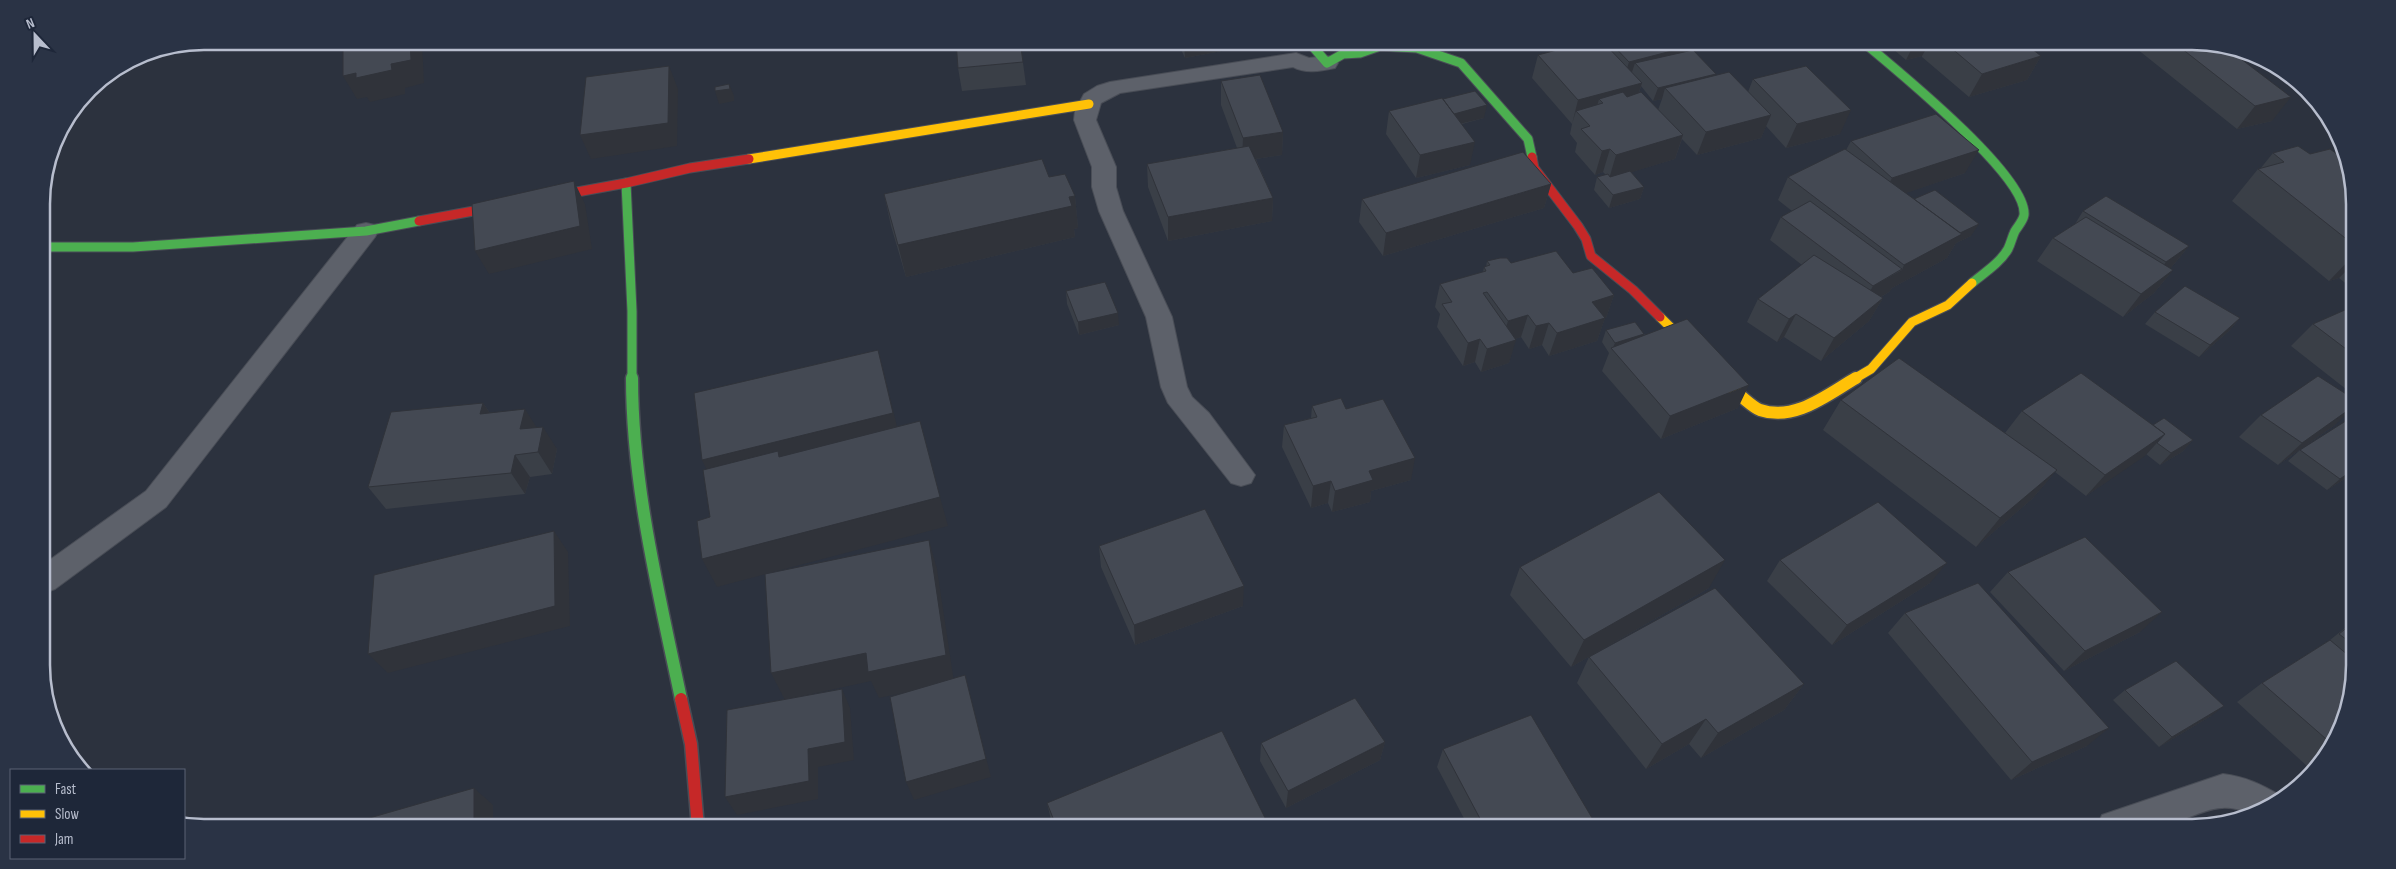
<svg xmlns="http://www.w3.org/2000/svg" width="2396" height="869" viewBox="0 0 2396 869" font-family="'Sofia Sans Condensed',sans-serif">
	<rect width="100%" height="100%" fill="#2c323e"/>
	<g fill="none" stroke-linecap="round" stroke-linejoin="round">
		<g stroke="#494d56" stroke-width="2">
			<path id="street" d="M1296,53L1309,58L1327,56L1335,58L1338,63L1335,68C1321,71 1305,74 1293,67L1120,93L1101,103L1096,120L1116,167V187L1123,211L1172,317L1187,387L1192,397L1209,413L1255,475L1251,483L1241,486L1231,483L1168,403L1161,387L1146,317L1099,211L1092,187V167L1074,120L1075,111L1084,94L1097,86L1110,82Z
				M366,223L375,225L378,231L375,237L166,507L55,589L44,593V564L146,491L357,225Z
				M2223,774C2246,777 2261,784 2281,796L2282,799L2253,816C2219,796 2196,818 2162,827C2149,830 2111,829 2097,827L2102,815Z"/>
		</g>
		<g stroke="#494d56" stroke-width="11">
			<path id="fast-far1" d="M1308,41L1327,63L1343,54L1360,53L1380,46L1417,48L1461,63L1528,139L1532,157
				M1862,41C1893,67 2028,176 2024,215C2023,221 2018,226 2015,231C2012,237 2011,243 2008,249C2000,263 1984,273 1972,283
				M626,183L632,311V379
				M42,247H133L366,231L419,221"/>
		</g>
		<g stroke="#494d56" stroke-width="15">
			<path id="fast" d="M632,378C632,485 659,594 681,699"/>
		</g>
		<g stroke="#494d56" stroke-width="11">
			<path id="slow-far1" d="M749,159L1089,104
				M1660,317L1723,379
				M1854,379L1871,369L1912,322L1948,305L1972,283"/>
		</g>
		<g stroke="#494d56" stroke-width="15">
			<path id="slow" d="M1722,378C1730,386 1750,406 1760,410C1795,422 1828,394 1856,378"/>
		</g>
		<g stroke="#494d56" stroke-width="11">
			<path id="jam-far1" d="M1532,157L1534,168L1578,226L1586,239L1591,256L1633,290L1660,317
				M419,221L626,183L690,168L749,159"/>
		</g>
		<g stroke="#494d56" stroke-width="15">
			<path id="jam" d="M681,699L691,744L698,828"/>
		</g>
		<use href="#street" fill="#5d616a" fill-rule="evenodd"/>
		<use href="#fast-far1" stroke="#4caf50" stroke-width="9"/>
		<use href="#fast" stroke="#4caf50" stroke-width="12"/>
		<use href="#slow-far1" stroke="#ffc107" stroke-width="9"/>
		<use href="#slow" stroke="#ffc107" stroke-width="12"/>
		<use href="#jam-far1" stroke="#c62828" stroke-width="9"/>
		<use href="#jam" stroke="#c62828" stroke-width="12"/>
	</g>
	<path fill="#3a3f47" fill-rule="evenodd" d="M1020,41L1026,85L962,91L958,68Z
		M1177,41H1258V44L1185,58Z
		M1608,41H1686L1691,46L1689,51L1716,76L1748,92L1753,79L1840,134L1786,148L1766,126L1761,138L1697,155L1682,139L1675,159L1631,172L1644,187L1640,199L1609,208L1594,190L1597,177L1606,175L1603,172L1595,175L1575,152L1577,143L1570,134L1572,124L1532,78L1538,55L1606,46ZM1641,86L1653,101L1662,99L1658,110L1639,93Z
		M1897,41H2025L2024,43L2041,56L2027,80L1969,97L1922,57V56L1906,60L1893,49Z
		M2127,41H2192L2242,49L2230,52L2272,121L2237,129Z
		M1221,81L1283,132L1282,155L1256,159L1273,198L1272,221L1168,241L1148,187L1147,164L1237,148L1221,105Z
		M1443,99L1484,118L1462,124L1470,165L1416,178L1386,134L1389,111Z
		M1851,141L1965,173L1905,193L1971,236L1956,243L1947,258L1892,288L1889,292L1881,297L1883,298L1869,321L1821,361L1784,337L1777,342L1747,322L1758,299L1802,265L1770,240L1781,217L1792,211L1778,200L1788,177L1846,150Z
		M2273,153L2310,154L2353,182L2354,290L2339,278L2329,281L2232,201L2258,169H2260Z
		M1049,177L1075,196L1078,228L1074,229L1075,237L906,277L891,226L884,194Z
		M1551,184L1544,208L1383,256L1359,222L1362,199Z
		M2083,211L2189,246L2170,269L2173,270L2154,293L2123,317L2037,261L2053,238L2075,224Z
		M1487,261L1511,263L1573,273L1614,295L1606,318H1605L1597,341L1549,356L1542,345L1529,349L1521,337L1515,339L1509,363L1481,372L1475,362L1463,366L1437,327L1440,314L1435,307L1440,284L1483,272L1484,267H1486Z
		M1066,291L1119,325L1079,335L1067,304Z
		M2354,306V392L2351,393L2291,346L2313,324Z
		M2155,312L2240,318L2229,331L2199,357L2145,324Z
		M1606,330L1644,334L1738,408L1661,439L1602,371L1609,353L1602,342Z
		M1841,400L2005,433L2022,411L2153,425L2193,440L2182,452L2160,465L2146,454L2086,496L2055,472L2032,499L1976,547L1823,430Z
		M483,403L490,413L537,428L557,449L552,474L530,477L525,494L386,509L368,487Z
		M1312,406L1346,409L1411,480L1371,491L1370,502L1332,512L1328,503L1311,508L1282,447L1284,425L1311,418Z
		M2261,415L2335,425L2278,465L2239,437Z
		M2300,450L2354,473L2327,490L2288,461Z
		M1099,546L1243,606L1135,645L1101,567Z
		M1780,560L1930,583L1832,645L1767,581Z
		M1520,567L1709,588L1571,667L1510,595Z
		M2008,572L2140,632L2064,671L1990,592Z
		M1905,613L2087,746L2011,780L1888,633Z
		M2355,620V665L2346,717L2328,754L2308,767L2237,702L2262,683L2330,640Z
		M1589,657L1804,684L1784,710L1701,758L1689,744L1646,769L1577,683Z
		M2125,690L2211,716L2159,747L2113,700Z
		M1385,742L1380,760L1286,808L1260,761L1261,743Z
		M1443,749L1598,828H1469L1437,767Z
		M1047,803L1270,828H1053Z
		M2246,813L2254,815L2208,826L2242,816Z"/>
	<path fill="#30333a" d="M410,41H422L424,83L405,88V94L370,102L367,97L357,99L343,76L391,64Z
		M1184,41H1258V44L1185,58Z
		M1929,44L1922,56L1906,60L1912,48Z
		M1691,46L1687,58L1635,63L1632,72L1625,75L1629,62Z
		M2225,47L2242,49L2220,53Z
		M2041,56L2027,80L1969,97L1982,74Z
		M669,66L678,89L677,146L591,159L580,135Z
		M1716,74L1712,87L1665,88L1662,99L1653,101L1658,88Z
		M1642,83L1634,107L1603,103L1599,99L1594,118L1576,111L1572,124L1578,100Z
		M729,84L734,96V101L719,104L715,91Z
		M2291,97L2272,121L2237,129L2255,106Z
		M1487,105L1484,118L1447,127L1450,115Z
		M1851,110L1840,134L1786,148L1797,124Z
		M1771,115L1761,138L1697,155L1706,132Z
		M1283,132L1282,155L1242,161L1243,138Z
		M1683,135L1675,159L1609,179L1616,155Z
		M1475,142L1470,165L1416,178L1420,155Z
		M1610,149L1603,172L1595,175L1602,151Z
		M1979,150L1965,173L1880,202L1892,178Z
		M574,181L585,204L592,249L489,274L475,251Z
		M1551,184L1544,208L1383,256L1386,233Z
		M1644,187L1640,199L1609,208L1613,195Z
		M1075,196L1078,228L1074,229L1075,237L906,277L898,245Z
		M1273,198L1272,221L1168,241V217Z
		M1979,224L1971,236L1956,243L1947,258L1892,288L1889,292L1860,309L1873,286L1902,270L1904,265L1952,236Z
		M2189,246L2170,269L2148,285L2166,262Z
		M2354,255V263L2339,278L2329,281Z
		M2173,270L2154,293L2123,317L2141,294Z
		M1614,295L1606,318L1584,325L1592,302Z
		M1883,298L1869,321L1821,361L1834,338Z
		M1118,313L1119,325L1079,335L1078,322Z
		M1796,314L1784,337L1777,342L1789,319Z
		M1528,315L1521,337L1501,344L1508,321Z
		M1605,318L1597,341L1549,356L1557,333Z
		M2240,318L2229,331L2199,357L2210,345Z
		M1549,323L1542,345L1529,349L1536,326Z
		M1644,334L1639,347L1612,350L1615,343Z
		M1480,339L1475,362L1463,366L1468,343Z
		M1516,340L1509,363L1481,372L1487,349Z
		M878,350L886,381L901,443L717,490L702,460Z
		M1749,385L1738,408L1661,439L1670,416Z
		M483,403L498,425L480,414Z
		M2354,406V407L2335,425L2278,465L2302,443Z
		M525,409L539,431L520,429Z
		M543,427L557,449L552,474L538,452Z
		M2165,434L2145,456L2086,496L2105,475Z
		M2193,440L2182,452L2160,465L2171,453Z
		M515,455L530,477L525,494L511,473Z
		M1415,458L1411,480L1371,491L1370,502L1332,512L1335,491L1369,471Z
		M2354,469V473L2327,490L2340,479Z
		M2057,470L2032,499L1976,547L2000,518Z
		M1331,481L1328,503L1311,508L1313,486Z
		M940,497L948,526L717,587L702,559Z
		M554,531L568,552L570,626L388,673L368,654Z
		M929,540L937,569L954,682L879,698L871,681L785,700L771,673Z
		M1725,560L1709,588L1571,667L1584,640Z
		M1947,563L1930,583L1832,645L1847,625Z
		M1244,586L1243,606L1135,645L1134,625Z
		M2162,612L2140,632L2064,671L2085,651Z
		M965,675L991,777L914,800L906,782Z
		M1804,684L1784,710L1701,758L1718,733Z
		M842,689L850,708L854,760L818,767V799L737,815L725,797L808,749Z
		M2224,706L2211,716L2159,747L2172,737Z
		M1706,719L1689,744L1646,769L1662,744Z
		M2109,728L2087,746L2011,780L2032,762Z
		M1385,742L1380,760L1286,808L1288,791Z
		M474,788L493,805V828H474Z"/>
	<path fill="#444953" stroke="#30333a" d="M343,41H410L411,60L391,64L392,70L356,78V73L343,76Z
		M956,41H1020L1023,62L958,68Z
		M1591,41H1602L1642,83L1578,100L1538,55Z
		M1609,41H1686L1691,46L1629,62Z
		M1904,41H1930L1929,44L1912,48Z
		M1943,41H2022L2041,56L1982,74Z
		M2172,41H2192L2224,46L2291,97L2255,106Z
		M1693,50L1716,74L1658,88L1635,63Z
		M669,66L668,123L580,135L586,77Z
		M1806,66L1851,110L1797,124L1753,79Z
		M1729,72L1771,115L1706,132L1665,88Z
		M1260,75L1283,132L1243,138L1221,81Z
		M729,84L730,89L715,91V87Z
		M1475,91L1487,105L1454,114L1443,99Z
		M1623,92L1627,97L1641,92L1683,135L1616,155L1610,149L1602,151L1581,129L1590,126L1576,111L1603,103L1599,99Z
		M1442,98L1475,142L1420,155L1389,111Z
		M1936,114L1979,150L1892,178L1851,141Z
		M1249,146L1273,198L1168,217L1147,164Z
		M2298,146L2310,154L2330,149L2347,161L2353,182L2354,245L2258,169L2284,162L2273,153Z
		M1845,149L1962,234L1904,265L1788,177Z
		M1523,152L1551,184L1386,233L1362,199Z
		M1042,159L1049,177L1065,174L1075,196L1069,197L1072,206L898,245L884,194Z
		M1630,171L1644,187L1613,195L1597,177L1608,174L1610,177Z
		M574,181L580,226L475,251L472,204Z
		M1935,190L1979,224L1960,233L1914,199Z
		M2106,196L2189,246L2166,262L2083,211Z
		M1810,201L1902,269L1873,286L1781,217Z
		M2086,217L2173,270L2141,294L2053,238Z
		M1556,251L1573,273L1592,268L1614,295L1592,302L1605,318L1557,333L1549,323L1536,326L1528,315L1508,321L1487,292L1483,293L1516,340L1487,349L1480,339L1468,343L1442,304L1452,302L1440,284L1486,271L1484,267L1490,265L1487,261L1500,258H1507L1511,263Z
		M1814,255L1883,298L1834,338L1796,314L1789,319L1758,299Z
		M1105,282L1118,313L1078,322L1066,291Z
		M2185,286L2240,318L2210,345L2155,312Z
		M2354,306V355L2313,324Z
		M1687,319L1749,385L1670,416L1611,348Z
		M1635,322L1644,334L1615,343L1606,330Z
		M878,350L893,413L702,460L694,393Z
		M1899,358L2057,470L2000,518L1841,400Z
		M2081,373L2165,434L2105,475L2022,411Z
		M2318,376L2354,399V406L2302,443L2261,415Z
		M1341,398L1346,409L1383,399L1415,458L1369,471L1373,480L1335,491L1331,481L1313,486L1284,425L1317,417L1312,406Z
		M483,403L480,414L525,409L520,429L543,427L538,452L515,455L511,473L368,487L391,412Z
		M2352,417L2354,418V469L2340,479L2300,450Z
		M2164,418L2193,440L2171,453L2157,443L2165,434L2153,425Z
		M920,421L940,497L702,559L697,521L710,517L703,470L778,451L779,457Z
		M1659,492L1725,560L1584,640L1520,567Z
		M1878,502L1947,563L1847,625L1780,560Z
		M1205,509L1244,586L1134,625L1099,546Z
		M554,531L555,606L368,654L374,575Z
		M2085,537L2162,612L2085,651L2008,572Z
		M929,540L946,655L868,672L866,653L771,673L765,574Z
		M1978,583L2109,728L2032,762L1905,613Z
		M1715,588L1804,684L1718,733L1706,719L1662,744L1589,657Z
		M2355,621V646L2339,634Z
		M2330,640L2355,661L2346,717L2333,745L2262,683Z
		M2176,661L2224,706L2172,737L2125,690Z
		M965,675L986,759L906,782L890,697Z
		M842,689L845,742L808,749L809,781L725,797L727,710Z
		M1355,698L1385,742L1288,791L1261,743Z
		M1531,715L1598,828H1485L1443,749Z
		M1222,731L1270,828H1057L1047,803Z
		M474,788V828H351L352,823Z
		M2285,798L2254,815L2249,817L2246,813Z
		M2240,813L2244,818L2208,826Z"/>
	<path d="M0 0H2396V869H0ZM204 50H2192A154 154 0 0 1 2346 204V665A154 154 0 0 1 2192 819H204A154 154 0 0 1 50 665V204A154 154 0 0 1 204 50Z" fill="#2a3345" fill-rule="evenodd"/>
	<path fill="none" stroke="#b7bdcd" stroke-width="2.5" d="M204 50H2192A154 154 0 0 1 2346 204V665A154 154 0 0 1 2192 819H204A154 154 0 0 1 50 665V204A154 154 0 0 1 204 50Z"/>
	<rect x="10" y="769" width="175" height="90" fill="#1e2739" stroke="#5b6374"/>
	<rect x="20" y="785" width="25" height="8" fill="#4caf50" stroke="#5b6374"/>
	<text x="55" y="794" font-size="15" fill="#b7bdcd">Fast</text>
	<rect x="20" y="810" width="25" height="8" fill="#ffc107" stroke="#5b6374"/>
	<text x="55" y="819" font-size="15" fill="#b7bdcd">Slow</text>
	<rect x="20" y="835" width="25" height="8" fill="#c62828" stroke="#5b6374"/>
	<text x="55" y="844" font-size="15" fill="#b7bdcd">Jam</text>
	<g transform="translate(35 35) rotate(338)" stroke="#1e2739" stroke-width="4" paint-order="stroke">
	<path d="M0-4L9 19L0 12L-9 19Z" fill="#b7bdcd"/>
	<text y="-8" font-size="14" font-weight="bold" text-anchor="middle" fill="#b7bdcd">N</text>
	</g>
</svg>
